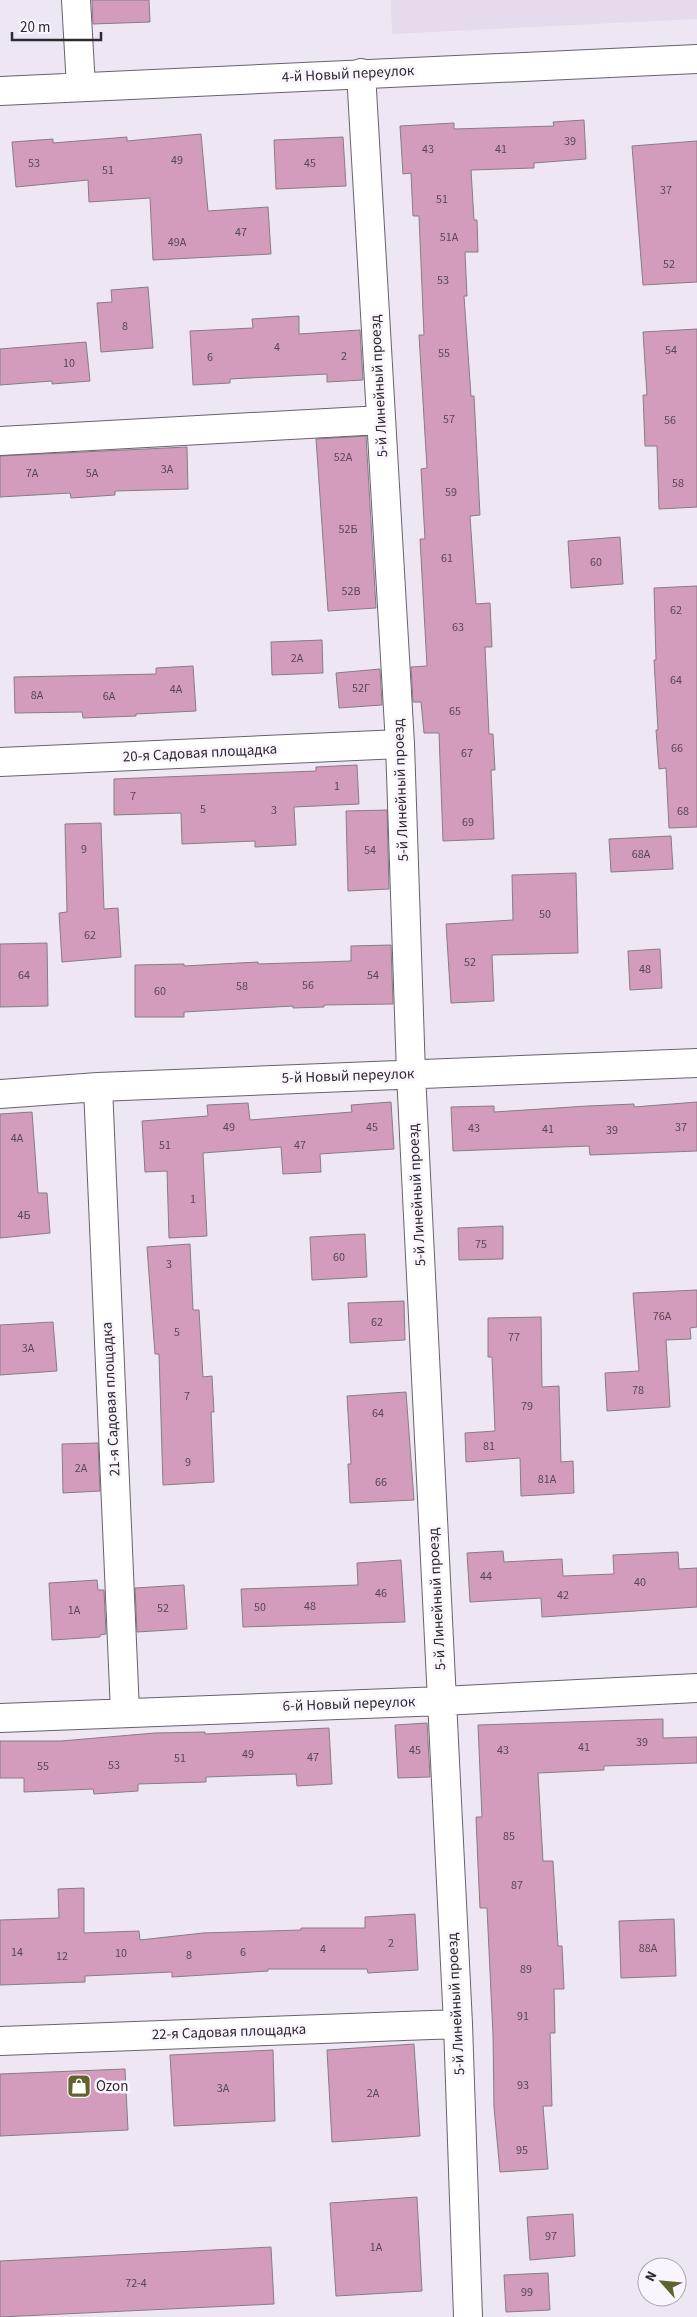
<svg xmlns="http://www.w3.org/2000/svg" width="697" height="2317" viewBox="0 0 697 2317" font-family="'Source Sans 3',sans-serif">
	<rect width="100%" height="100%" fill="#eee7f3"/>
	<path fill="#e6daed" d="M391,0H697V19L392,34Z"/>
	<path fill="#d39cbc" stroke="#887c83" d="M92,0H149L150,22L93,24Z
		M584,120L586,159L534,163V168L471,170L474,220H477L478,252H465L467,296H464L471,396H474L480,515L470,516L476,604L490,603L492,647H485L489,734H493L495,770H491L494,839L443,841L439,733H424L421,702H413L411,667L427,666L420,539H425L421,469L427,468L419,335H424L419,216H413L411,173L403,174L400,126L454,123V129L554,126L553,122Z
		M201,134L208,211L268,207L271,254L153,260L150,198L89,202L88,180L16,187L12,142L53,139V143L127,137V141Z
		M343,137L346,186L276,189L274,140Z
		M697,141V282L643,285L632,146Z
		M148,287L153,348L101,352L97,303L112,302L111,290Z
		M299,316V334L360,330L363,380L327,382V374L230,379V383L193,385L190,331L253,328L252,319Z
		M697,329V507L659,509L657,446H645L643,395H647L643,332Z
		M86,342L90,381L52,384V381L0,385V349Z
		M366,436L376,608L328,611L316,439Z
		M187,447L188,489L115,491V495L71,498L70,493L0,497V456Z
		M620,537L623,584L571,588L568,541Z
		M697,586V827L669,828L666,768L659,769L656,730H658L654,660H656L654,588Z
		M322,640L323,673L272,675L271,642Z
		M193,666L196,711L136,714V716L83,718L82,712L15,713L14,677L156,674V668Z
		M380,669L382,705L339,708L336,673Z
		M357,765L359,804L294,807L296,845L255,847V841L182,844L181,813L114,815V779L316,771V767Z
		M387,810L389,889L348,891L346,811Z
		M101,823L104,909L118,908L121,957L62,962L59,913L67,912L65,824Z
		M671,836L673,869L611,872L609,839Z
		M576,873L578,953L492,955L494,1001L451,1003L446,924L513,920L512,875Z
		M47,943L48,1006L0,1007V944Z
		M391,945L393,1004L324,1005V1007L293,1008V1006L184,1012V1017H135V965L184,964V966L258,962V964L351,961V946Z
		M660,949L662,988L630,990L628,951Z
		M391,1102L394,1149L320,1154L321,1172L283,1174L281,1147L203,1153L207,1236L169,1238L167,1171L145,1172L142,1121L208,1116L207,1105L248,1103L250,1120L352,1112L351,1105Z
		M697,1102V1151L590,1155L589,1146L453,1151L451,1107L494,1106V1112L588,1106L634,1104V1107Z
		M32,1112L38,1193H47L50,1233L0,1238V1114Z
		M503,1226V1259L459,1260L458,1228Z
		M365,1234L367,1277L312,1280L310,1237Z
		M190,1244L193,1310H199L203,1377L212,1376L214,1412H211L214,1482L163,1485L159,1354H155L147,1247Z
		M697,1290V1327L690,1328L691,1339L666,1340L670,1407L607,1411L605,1373L639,1371L633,1293Z
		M404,1301L405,1340L350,1343L348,1303Z
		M541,1317L542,1387L559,1386L561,1462L573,1461L574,1493L521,1496L520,1458L466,1462L465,1433L495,1431L492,1357H488V1318Z
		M53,1322L57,1371L0,1375V1325Z
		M406,1392L414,1500L350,1503L348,1464H351L347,1396Z
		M98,1443L100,1491L63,1493L62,1444Z
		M503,1551L504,1562L562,1559L563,1576L614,1574L613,1555L678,1552L679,1569L697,1568V1607L542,1617L541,1598L470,1602L467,1553Z
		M401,1560L405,1622L243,1627L241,1589L358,1585L357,1563Z
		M97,1580L98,1590H104L106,1634L100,1635V1637L52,1640L49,1583Z
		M184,1585L187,1629L137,1632L135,1588Z
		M663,1719V1738L697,1737V1763L604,1766V1770L538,1773L543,1861H553L558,1946H562L564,1989H554L555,2033H550L552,2106H543L548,2169L500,2172L494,2107L493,2035L487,1908H480L478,1865L476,1817H482L478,1725Z
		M427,1723L430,1777L398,1778L395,1725Z
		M329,1728L332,1784L297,1786L296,1774L206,1777V1782L138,1784V1791L94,1794L93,1789L24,1792V1778H0V1741H61L155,1733L205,1732V1734Z
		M84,1888V1933L139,1931L140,1940L203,1933L301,1930V1928H365V1917L415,1914L418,1970L368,1973L367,1969H268V1971L172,1977V1972L85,1976V1982L0,1985V1920L59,1918L58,1889Z
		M674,1919L676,1976L621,1978L619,1921Z
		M414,2044L420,2136L332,2142L327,2050Z
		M273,2050L275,2121L174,2126L170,2055Z
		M125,2069L128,2130L0,2136V2074Z
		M417,2197L422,2291L336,2296L330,2203Z
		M573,2214L575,2256L530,2260L527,2217Z
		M271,2247L274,2304L0,2317V2261Z
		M548,2273L550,2310L506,2312L504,2275Z"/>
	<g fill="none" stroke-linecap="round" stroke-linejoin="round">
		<g stroke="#68626c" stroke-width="30">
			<path id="minor" d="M76,0L81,87
				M361,73L400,744L411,1074L458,2024L468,2317
				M0,91L697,59
				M0,441L381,420
				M0,762L400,744
				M98,1087L125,1712
				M0,1094L98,1087L697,1063
				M0,1718L442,1701L697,1688
				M0,2041L458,2024"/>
		</g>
		<use href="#minor" stroke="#fff" stroke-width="28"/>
	</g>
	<defs>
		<g id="shop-square" transform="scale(1.25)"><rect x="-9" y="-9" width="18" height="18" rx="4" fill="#62622f" stroke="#faf4fe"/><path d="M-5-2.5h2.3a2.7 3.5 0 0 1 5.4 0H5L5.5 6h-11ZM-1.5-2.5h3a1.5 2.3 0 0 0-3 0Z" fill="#fff"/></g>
	</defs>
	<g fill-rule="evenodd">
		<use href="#shop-square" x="79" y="2086"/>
	</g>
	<g text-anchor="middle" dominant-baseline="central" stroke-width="5" stroke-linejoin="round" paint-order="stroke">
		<g font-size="12" fill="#574752">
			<text x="570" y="141">39</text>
			<text x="428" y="149">43</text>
			<text x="501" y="149">41</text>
			<text x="177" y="160">49</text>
			<text x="34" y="163">53</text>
			<text x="310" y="163">45</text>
			<text x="108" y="170">51</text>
			<text x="666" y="190">37</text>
			<text x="442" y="199">51</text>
			<text x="241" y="232">47</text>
			<text x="449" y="237">51А</text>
			<text x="177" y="242">49А</text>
			<text x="669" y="264">52</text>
			<text x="443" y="280">53</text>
			<text x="125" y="326">8</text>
			<text x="277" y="347">4</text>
			<text x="671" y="350">54</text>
			<text x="444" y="353">55</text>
			<text x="344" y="356">2</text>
			<text x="210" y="357">6</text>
			<text x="69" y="363">10</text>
			<text x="449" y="419">57</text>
			<text x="670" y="420">56</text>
			<text x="343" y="457">52А</text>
			<text x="167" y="469">3А</text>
			<text x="32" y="473">7А</text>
			<text x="92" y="473">5А</text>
			<text x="678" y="483">58</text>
			<text x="451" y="492">59</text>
			<text x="348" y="529">52Б</text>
			<text x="447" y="558">61</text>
			<text x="596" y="562">60</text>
			<text x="351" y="591">52В</text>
			<text x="676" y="610">62</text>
			<text x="458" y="627">63</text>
			<text x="297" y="658">2А</text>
			<text x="676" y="680">64</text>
			<text x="361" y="688">52Г</text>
			<text x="176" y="689">4А</text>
			<text x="37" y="695">8А</text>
			<text x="109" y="696">6А</text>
			<text x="455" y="711">65</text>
			<text x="677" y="748">66</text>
			<text x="467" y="753">67</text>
			<text x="337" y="786">1</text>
			<text x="133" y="796">7</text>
			<text x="203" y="809">5</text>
			<text x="274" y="810">3</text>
			<text x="683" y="811">68</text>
			<text x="468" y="822">69</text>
			<text x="84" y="849">9</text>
			<text x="370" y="850">54</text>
			<text x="641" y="854">68А</text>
			<text x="545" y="914">50</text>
			<text x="90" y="935">62</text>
			<text x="470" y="962">52</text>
			<text x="645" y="969">48</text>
			<text x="24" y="975">64</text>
			<text x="373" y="975">54</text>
			<text x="308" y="985">56</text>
			<text x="242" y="986">58</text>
			<text x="160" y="991">60</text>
			<text x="229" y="1127">49</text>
			<text x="372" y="1127">45</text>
			<text x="681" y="1127">37</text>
			<text x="474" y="1128">43</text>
			<text x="548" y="1129">41</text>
			<text x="612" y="1130">39</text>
			<text x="17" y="1138">4А</text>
			<text x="165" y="1145">51</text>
			<text x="300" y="1145">47</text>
			<text x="193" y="1199">1</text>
			<text x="24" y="1215">4Б</text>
			<text x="481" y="1244">75</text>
			<text x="339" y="1257">60</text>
			<text x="169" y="1264">3</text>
			<text x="662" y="1316">76А</text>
			<text x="377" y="1322">62</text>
			<text x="177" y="1332">5</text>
			<text x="514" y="1337">77</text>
			<text x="28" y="1348">3А</text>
			<text x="638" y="1390">78</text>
			<text x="187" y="1396">7</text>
			<text x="527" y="1406">79</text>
			<text x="378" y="1413">64</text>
			<text x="489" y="1446">81</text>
			<text x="188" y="1462">9</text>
			<text x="81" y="1468">2А</text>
			<text x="547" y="1479">81А</text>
			<text x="381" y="1482">66</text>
			<text x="486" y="1576">44</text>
			<text x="640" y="1582">40</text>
			<text x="381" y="1593">46</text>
			<text x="563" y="1595">42</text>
			<text x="310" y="1606">48</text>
			<text x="260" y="1607">50</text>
			<text x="163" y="1608">52</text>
			<text x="74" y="1610">1А</text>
			<text x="642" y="1742">39</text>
			<text x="584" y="1747">41</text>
			<text x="415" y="1750">45</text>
			<text x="503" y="1750">43</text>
			<text x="248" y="1754">49</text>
			<text x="313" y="1757">47</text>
			<text x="180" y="1758">51</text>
			<text x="114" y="1765">53</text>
			<text x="43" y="1766">55</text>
			<text x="509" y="1836">85</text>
			<text x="517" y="1885">87</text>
			<text x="391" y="1943">2</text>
			<text x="648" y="1948">88А</text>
			<text x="323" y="1949">4</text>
			<text x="17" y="1952">14</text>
			<text x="243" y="1952">6</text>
			<text x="121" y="1953">10</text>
			<text x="189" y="1955">8</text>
			<text x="62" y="1956">12</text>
			<text x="526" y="1969">89</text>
			<text x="523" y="2016">91</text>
			<text x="523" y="2085">93</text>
			<text x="223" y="2088">3А</text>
			<text x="373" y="2093">2А</text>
			<text x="522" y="2150">95</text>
			<text x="551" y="2236">97</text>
			<text x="376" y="2247">1А</text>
			<text x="136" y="2283">72-4</text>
			<text x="527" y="2292">99</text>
		</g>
		<g font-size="15" fill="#2e2b2f" stroke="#faf4fe">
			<text transform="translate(348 74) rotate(-3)">4-й Новый переулок</text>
			<text transform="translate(379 386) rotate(-93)">5-й Линейный проезд</text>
			<text transform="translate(200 753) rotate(-3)">20-я Садовая площадка</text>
			<text transform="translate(401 790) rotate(-92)">5-й Линейный проезд</text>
			<text transform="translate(348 1076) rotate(-2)">5-й Новый переулок</text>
			<text transform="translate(417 1195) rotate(-93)">5-й Линейный проезд</text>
			<text transform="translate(111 1399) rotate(-93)">21-я Садовая площадка</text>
			<text transform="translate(437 1599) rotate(-93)">5-й Линейный проезд</text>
			<text transform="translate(349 1704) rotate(-2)">6-й Новый переулок</text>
			<text transform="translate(456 2004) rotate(-93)">5-й Линейный проезд</text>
			<text transform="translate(229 2032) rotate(-2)">22-я Садовая площадка</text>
		</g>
		<g font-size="15" fill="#2e2b2f" stroke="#faf4fe" text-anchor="start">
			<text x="96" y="2086">Ozon</text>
		</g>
	</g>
	<g transform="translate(662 2282) rotate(297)"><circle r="24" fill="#faf4fe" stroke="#a8a4ab"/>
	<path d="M0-4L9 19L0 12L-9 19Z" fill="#62622f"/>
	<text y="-8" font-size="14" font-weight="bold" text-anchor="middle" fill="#2e2b2f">N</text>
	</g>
	<path d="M12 32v8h89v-8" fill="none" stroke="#2e2b2f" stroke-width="2.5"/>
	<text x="20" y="32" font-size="15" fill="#2e2b2f" stroke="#faf4fe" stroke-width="4" paint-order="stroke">20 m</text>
</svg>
